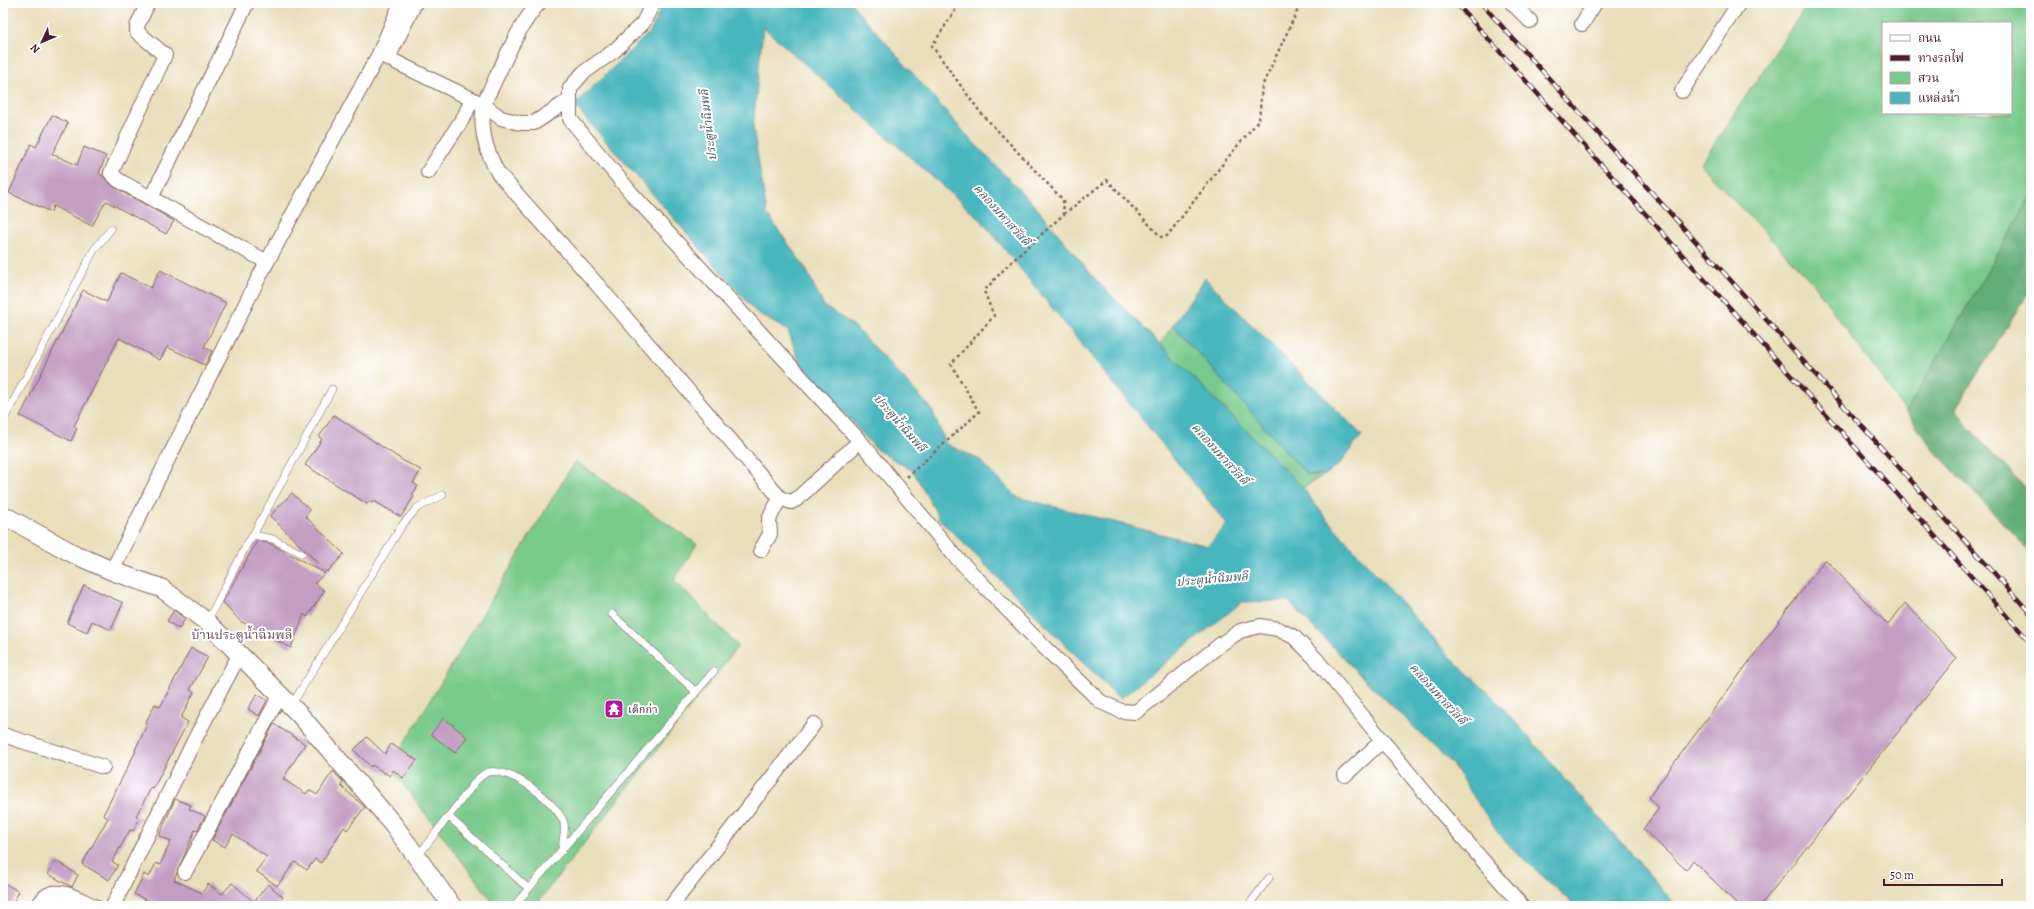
<svg xmlns="http://www.w3.org/2000/svg" width="2034" height="909" viewBox="0 0 2034 909" font-family="Alegreya,'Noto Serif Thai',serif">
	<rect width="100%" height="100%" fill="#fff"/>
	<filter id="ink" filterUnits="userSpaceOnUse"><feTurbulence type="fractalNoise" baseFrequency=".025" numOctaves="2"/><feDisplacementMap in="SourceGraphic" scale="8" xChannelSelector="R" yChannelSelector="G"/><feConvolveMatrix kernelMatrix="1 2 1 2 8 2 1 2 1" color-interpolation-filters="sRGB"/></filter>
	<filter id="wash" filterUnits="userSpaceOnUse"><feTurbulence type="fractalNoise" baseFrequency=".012" numOctaves="4" result="noise"/><feDisplacementMap in="SourceGraphic" scale="16" xChannelSelector="R" yChannelSelector="G"/><feGaussianBlur stdDeviation="0.9" result="paint"/><feColorMatrix in="noise" values="0 0 0 0 0 0 0 0 0 0 0 0 0 0 0 0 0 1.4 0 .05"/><feComposite in="paint" operator="in"/></filter>
	<g filter="url(#wash)">
		<rect width="100%" height="100%" fill="#e9deba"/>
		<path fill="#78c98b" stroke="#61745b" fill-rule="evenodd" d="M1808,3H2025L2031,7V196L1906,412L1812,282L1700,165ZM1883,23H2011V113H1883Z
			M1173,325L1307,475H1324L1303,488L1160,344Z
			M575,461L697,544L674,580L738,646L535,906H496L390,767Z"/>
		<path fill="#62ad77" stroke="#566651" d="M2031,196V289L1956,408L1968,427L2031,494V553L1933,449L1906,412Z"/>
		<path fill="#47b6bd" stroke="#486a74" fill-rule="evenodd" d="M663,3H851L971,140L1036,207L1096,280L1303,488L1325,517L1451,658L1495,699L1677,906H1575L1502,839L1452,764L1363,678L1288,601L1242,602L1120,699L940,520L913,471L877,450L800,363L788,331L756,312L574,105L651,31ZM763,27L981,220L1227,524L1208,546L1017,497L980,460L946,444L931,408L853,325L824,306L806,269L767,214L753,127Z
			M1205,278L1362,435L1339,465L1324,475H1307L1173,325Z"/>
		<g id="blocks">
			<path fill="#c39ec3" d="M52,115L68,123L52,154L77,165L84,147L106,156L99,173L114,187L174,221L166,234L106,201L92,226L53,206L51,212L9,193L31,144L36,147Z
				M160,270L226,303L204,347L212,351L205,365L167,347L160,360L119,338L74,426L77,428L71,441L20,416L83,290L107,302L121,273L151,288Z
				M334,415L402,460L421,470L413,483L418,486L412,495L414,496L401,517L374,501L372,503L369,501L367,504L305,465L322,439L319,437Z
				M292,493L310,510L305,516L344,554L327,572L270,516Z
				M257,541L271,544L325,573L315,583L324,591L307,617L304,614L291,648L240,621L223,602Z
				M1825,559L1888,625L1905,603L1957,658L1760,906H1739L1693,860L1686,870L1643,829L1659,808L1649,797Z
				M84,585L123,603L111,630L92,621L87,632L67,623Z
				M174,610L185,619L179,629L167,621Z
				M191,648L208,657L190,690L194,692L181,718L188,722L153,789L151,788L136,816L140,818L133,831L130,830L112,862L118,865L109,880L82,864L108,818L103,815L136,751L135,750L147,725L145,724L155,704L160,707Z
				M257,694L267,700L259,716L248,709Z
				M444,718L467,737L455,753L431,734Z
				M274,724L305,744L283,779L306,794L309,790L317,795L333,771L343,782L341,786L365,807L347,830L344,827L321,863L315,859L307,870L295,862L277,886L256,871L267,857L233,834L225,847L212,840Z
				M367,737L385,754L391,744L417,760L403,778L393,770L390,776L372,765L371,767L354,750Z
				M175,799L191,805L189,809L205,816L197,831L195,830L174,880L202,893L208,884L222,894L232,883L254,902L268,884L283,897L275,906H159L134,894L144,874L149,877L156,863L160,865L171,841L159,836Z
				M56,861L78,875L72,887L48,874Z
				M3,882L19,892L11,906H3Z"/>
		</g>
	</g>
	<g filter="url(#ink)">
		<use href="#blocks" fill-opacity="0" stroke="#82625d" stroke-width="1"/>
		<g fill="none" stroke-linecap="round" stroke-linejoin="round">
			<g stroke="#82625d" stroke-width="8">
				<path id="service" d="M3,421L94,250L111,229
					M253,535L332,389
					M612,614L696,692
					M207,622L247,544L253,535L273,539L302,554
					M291,706L403,524L417,508L443,495
					M449,817L529,889
					M417,857L476,781C479,778 484,773 488,772C511,767 557,802 564,823C566,830 562,843 562,851
					M514,906L714,671
					M1248,906L1269,878"/>
			</g>
			<g stroke="#82625d" stroke-width="16">
				<path id="minor" d="M148,3L137,26V32L165,55L111,173L118,180L267,262
					M539,3C519,25 508,54 495,80C492,88 485,97 484,106C479,129 487,153 498,173L595,282L780,498L791,502L797,499L860,441
					M653,3L643,23L614,51L583,73L570,88V119L632,194L860,441L955,556L1044,647L1101,702L1121,711L1136,712L1221,644L1240,631L1260,626L1278,629L1294,637L1316,659L1435,805L1522,906
					M1512,3L1530,21
					M1582,24L1595,3
					M379,54L484,105L501,118L520,123H534L569,100
					M388,58L415,3
					M1682,91L1739,3
					M428,172L465,115L472,99
					M151,198L247,3
					M761,550L770,534L769,520L772,513L780,498
					M112,571L259,277L379,54L401,3
					M3,735L103,767
					M1345,775L1383,740
					M185,872L280,695
					M38,906C40,903 43,898 46,896C59,886 82,901 94,906
					M113,906L196,737L239,655
					M671,906L814,724"/>
			</g>
			<g stroke="#82625d" stroke-width="20">
				<path id="tertiary" d="M3,515L74,554L112,571L161,588L207,622L299,714L393,824L452,906"/>
			</g>
			<path stroke="#82625d" stroke-width="2.5" stroke-dasharray="3 3" stroke-linecap="butt" d="M1064,214L1107,180L1161,237L1167,236L1225,161L1259,120L1262,86L1301,3
				M907,477L979,412L951,364L994,316L984,291L1008,265L1064,214L1063,200L980,112L932,46L960,3"/>
			<use href="#service" stroke="#fff" stroke-width="7"/>
			<use href="#minor" stroke="#fff" stroke-width="14"/>
			<use href="#tertiary" stroke="#fff" stroke-width="18"/>
			<g stroke="#4a1f2b" stroke-width="4.5">
				<path id="rail" d="M1456,3L2031,643
					M1481,3L2031,614"/>
			</g>
			<use href="#rail" stroke="#fff" stroke-width="3" stroke-dasharray="9" stroke-linecap="butt"/>
		</g>
	</g>
	<defs>
		<g id="temple-square" transform="scale(1)"><rect x="-9" y="-9" width="18" height="18" rx="4" fill="#b5179e" stroke="#fff"/><path d="M0-6L5-2H3V0L6.5 2.5H4V6H1.5V3h-3V6H-4V2.5H-6.5L-3 0V-2H-5Z" fill="#fff"/></g>
	</defs>
	<g fill-rule="evenodd">
		<use href="#temple-square" x="614" y="709"/>
	</g>
	<g text-anchor="middle" dominant-baseline="central" stroke-width="4" stroke-linejoin="round" paint-order="stroke">
		<g font-size="11" fill="#4a1f2b" stroke="#fff" text-anchor="start">
			<text x="628" y="709">เต็กก่า</text>
		</g>
		<g font-size="12" font-style="italic" fill="#495b65" stroke="#fff">
			<text transform="translate(708 125) rotate(-97)">ประตูน้ำฉิมพลี</text>
			<text transform="translate(1002 215) rotate(48)">คลองมหาสวัสดิ์</text>
			<text transform="translate(900 423) rotate(49)">ประตูน้ำฉิมพลี</text>
			<text transform="translate(1220 454) rotate(48)">คลองมหาสวัสดิ์</text>
			<text transform="translate(1212 579) rotate(-5)">ประตูน้ำฉิมพลี</text>
			<text transform="translate(1438 694) rotate(48)">คลองมหาสวัสดิ์</text>
		</g>
		<g font-size="13" fill="#744b60" stroke="#fff">
			<text x="242" y="634">บ้านประตูน้ำฉิมพลี</text>
		</g>
	</g>
	<rect width="2034" height="909" fill="none" stroke="#fff" stroke-width="16"/>
	<rect x="1882" y="22" width="130" height="92" fill="#ffffff" stroke="#b7a5aa"/>
	<rect x="1890" y="35" width="20" height="6" fill="#ffffff" stroke="#b7a5aa"/>
	<text x="1918" y="42" font-size="12" fill="#4a1f2b">ถนน</text>
	<rect x="1890" y="55" width="20" height="6" fill="#4a1f2b" stroke="#b7a5aa"/>
	<text x="1918" y="62" font-size="12" fill="#4a1f2b">ทางรถไฟ</text>
	<rect x="1890" y="72" width="20" height="12" fill="#78c98b" stroke="#b7a5aa"/>
	<text x="1918" y="82" font-size="12" fill="#4a1f2b">สวน</text>
	<rect x="1890" y="92" width="20" height="12" fill="#47b6bd" stroke="#b7a5aa"/>
	<text x="1918" y="102" font-size="12" fill="#4a1f2b">แหล่งน้ำ</text>
	<g transform="translate(42 42) rotate(226)" stroke="#ffffff" stroke-width="3" paint-order="stroke">
	<path d="M0-3L7 15L0 10L-7 15Z" fill="#4a1f2b"/>
	<text y="-6" font-size="11" font-weight="bold" text-anchor="middle" fill="#4a1f2b">N</text>
	</g>
	<path d="M1884 879v6h118v-6" fill="none" stroke="#4a1f2b" stroke-width="2"/>
	<text x="1890" y="879" font-size="12" fill="#4a1f2b" stroke="#ffffff" stroke-width="3" paint-order="stroke">50 m</text>
</svg>
